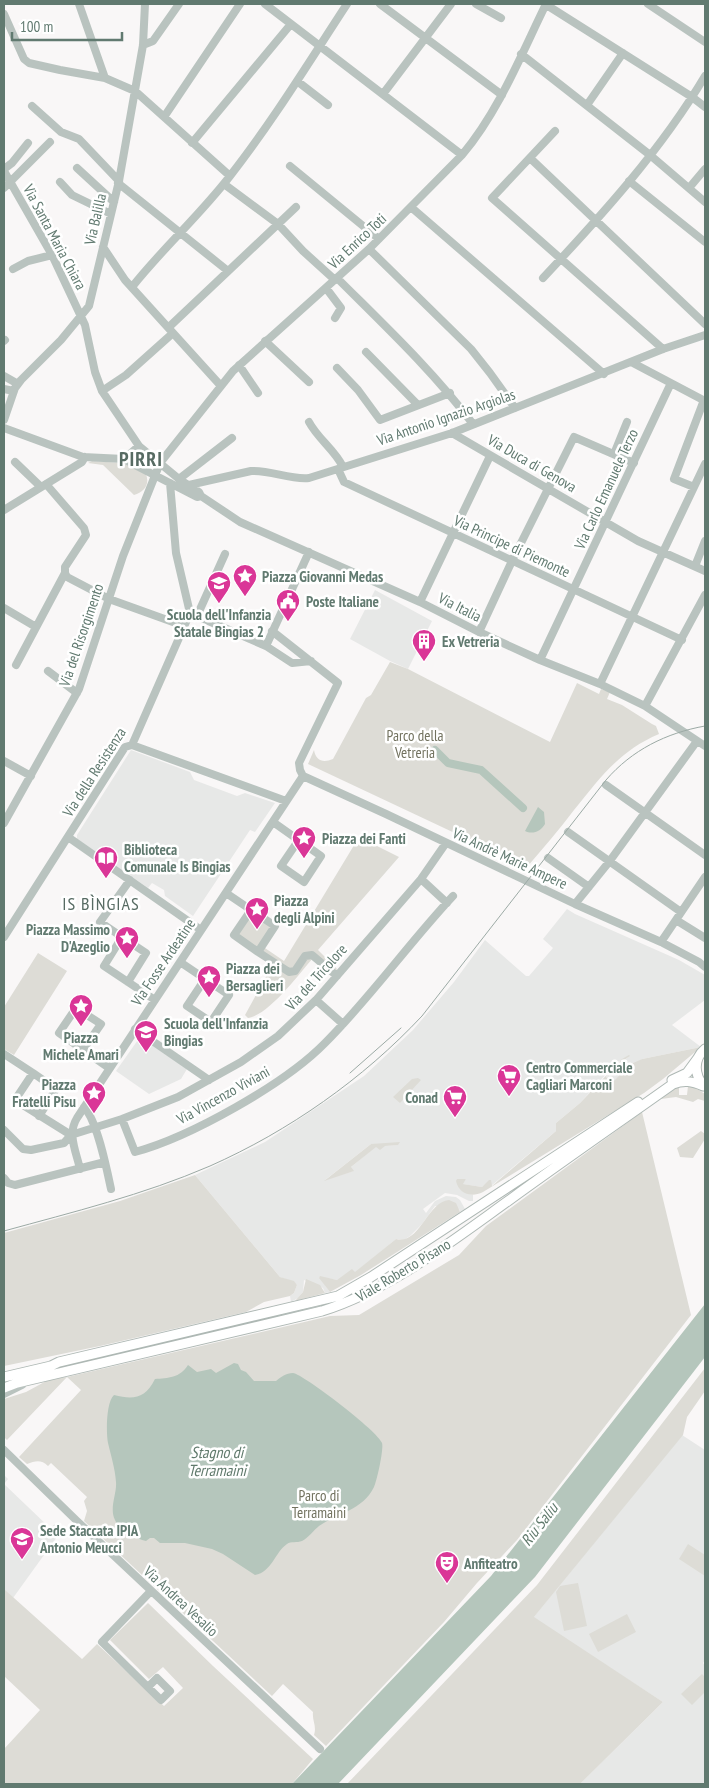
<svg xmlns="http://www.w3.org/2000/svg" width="709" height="1788" viewBox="0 0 709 1788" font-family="'PT Sans Narrow',sans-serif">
	<rect width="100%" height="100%" fill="#f9f7f7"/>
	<path fill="#e7e8e7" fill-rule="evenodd" d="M375,590L432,621L408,669L390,661L350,639Z
		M131,750L190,772L194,780L237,796L245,793L275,803L255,832L250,830L193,916L165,896L164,890L152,883L148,888L77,839V835Z
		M567,909L575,914L679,960L705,975V1000L672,1025L701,1047L642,1059L621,1073L613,1083L606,1078L618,1064L630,1056L617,1062L580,1103L556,1123V1131L491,1186V1180L482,1187L462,1184L466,1179H457L468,1194L473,1195V1201H469L457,1195L445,1193L423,1209L426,1213L435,1201L446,1196L456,1197L460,1200L465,1209L460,1212L459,1209L435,1206L422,1224L410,1236L404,1240L396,1239L355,1273L337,1280L319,1277L330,1292L325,1293L323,1288L304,1280L303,1292L298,1298L291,1302L290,1296L294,1293L297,1285L294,1282L280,1277L195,1175L265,1142L364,1076L413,1030L454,982L485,940L526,976H529L553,948L543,939ZM371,1144L398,1145L376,1146L350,1168L353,1171L325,1180Z
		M140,1037L187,1069L181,1079L149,1094L116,1071Z
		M682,1435L705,1450V1660L703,1663L705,1666V1784H580L663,1702L533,1618Z
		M4,1475L8,1479L4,1484L50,1528L55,1524L62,1530L13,1598L4,1589Z"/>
	<path fill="#dddcd6" d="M92,461L122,463L146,474C150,485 144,492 134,495L103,465L88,463Z
		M390,662L408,669L550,742L577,683L599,694L601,689L610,692L607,699L622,705L652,724L656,726L659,734C619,751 600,778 574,810C559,830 543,848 527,867L308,764L314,750C316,761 323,763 333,759L366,698L371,695Z
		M359,837L399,857L318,950L337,969L332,976L313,958C299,974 269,1015 248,1018L245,1015L274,962L234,935L251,910L275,926L262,946L284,961Z
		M38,953L67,971L14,1055L4,1049V1007Z
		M701,1047L663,1079L644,1093L483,1192C471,1198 459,1194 456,1181L457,1179H466L463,1184L482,1187L489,1180H491L492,1186L556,1131V1123L580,1103L622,1059L629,1055L630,1056L618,1064L606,1077L612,1083L629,1065L642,1059Z
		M418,1078L421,1080L400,1103L393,1097L412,1079Z
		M679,1086V1095H687L688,1086L694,1087L705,1094V1101L698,1099L693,1102L676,1097L661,1099L671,1089Z
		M642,1112L691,1315L517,1540L477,1583L444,1622L326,1746L314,1735C317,1726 312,1721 313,1712L283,1684L272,1696L84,1521L87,1511L84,1501L87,1497L51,1463L48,1466C41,1459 35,1461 27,1464L19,1457L81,1390L67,1377L7,1440L4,1437V1399L26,1392L50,1379L67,1377L330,1316L359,1315L459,1255L486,1226Z
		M701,1131L705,1134V1139L693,1158L680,1157L677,1148Z
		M400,1142L398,1145L385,1146L380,1150L376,1147L351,1167L354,1171L324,1181L371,1144Z
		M195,1175L280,1277L294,1281L297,1285L294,1293L290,1296L264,1302L246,1312L100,1346L4,1366V1233L120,1201Z
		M449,1200L456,1203L460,1212L361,1275L330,1292L319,1278L320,1276L337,1280L352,1269L355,1272L396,1239C420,1245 427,1202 449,1200Z
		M306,1279L320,1285L325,1293L295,1301L303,1292Z
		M705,1368V1391L687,1417L683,1435L534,1617L663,1702L580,1784H347L537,1585Z
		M688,1544L705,1555V1576L679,1559Z
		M578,1583L587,1626L564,1631L556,1592L560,1586Z
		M4,1589L82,1659L97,1644L164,1706L183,1688L163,1667L149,1679L110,1640L148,1603L213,1666L313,1759L292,1784H4V1749L40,1710L4,1676Z
		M627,1614L636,1632L598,1652L589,1634Z
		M702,1674L705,1677V1692L692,1705L681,1694Z"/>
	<path fill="#b5c6bc" d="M538,807L544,812L545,824C541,831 533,835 525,831Z
		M705,1304V1357L535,1577L338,1784H292L491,1576Z
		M234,1363L238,1364L241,1370L246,1372L254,1381H276C281,1377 286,1373 293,1373C303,1374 379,1432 382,1443C384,1448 377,1481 374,1487C363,1510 338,1513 319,1526C314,1530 308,1538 302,1541C297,1543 291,1541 287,1544C275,1552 272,1572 255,1575L223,1554L212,1549L185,1543H160L154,1538H150L146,1541C135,1538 120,1532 115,1520C109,1508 117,1494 116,1482C115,1468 111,1456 108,1443C106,1433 106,1402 114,1395C133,1400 145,1399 155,1379C168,1378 180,1378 188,1365L197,1372L211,1369L216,1373Z"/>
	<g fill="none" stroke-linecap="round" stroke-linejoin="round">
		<path stroke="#b5c6bc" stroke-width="8" d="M435,750L448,763L481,770L523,808"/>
		<g stroke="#aeb8b4" stroke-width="11">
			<path id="major" d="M672,1080L687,1073L698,1058
				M704,1086C694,1075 693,1059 705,1049
				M4,1377L51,1366L59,1362L338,1296L371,1277L638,1102
				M4,1388L17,1383L322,1311C389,1290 451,1242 508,1201C563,1161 618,1123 673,1084C684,1080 692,1081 703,1086"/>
		</g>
		<path stroke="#b9c3bf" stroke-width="8" d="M79,4L105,78
			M265,4L462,155
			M380,4L502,95
			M476,4L501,18
			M545,4L692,97L705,107
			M648,4L705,42
			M4,14L24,59L29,63L60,70L105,78L135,91L230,176
			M143,45L153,41L179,4
			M521,54L650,155L705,202
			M297,81L328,105
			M383,94L451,4
			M587,105L623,53
			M32,106L61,132L79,139L119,181
			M164,117L240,4
			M555,131L492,198L663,349
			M192,143L291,24
			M530,158L705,324
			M290,166L379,239
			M77,168L114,202
			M4,169L12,163L28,143
			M4,171L52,255L85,325L95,372L102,391L139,446L179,479L199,492L201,496
			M629,181L705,242
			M60,182L72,195L111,214
			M118,183L228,271
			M224,184L278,224L303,251L335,280
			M4,188L50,142
			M689,188L705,169
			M412,208L604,374
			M103,247L125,280L221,386
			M369,249L471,349L490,373L515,408
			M13,269L28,261L52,255
			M337,278C384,325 432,370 473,424
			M543,278C602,215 661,150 705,76
			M132,287C163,248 200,215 230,176C273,121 309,62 347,4
			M326,288L341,308L335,318
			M169,327L296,207
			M4,341L5,340
			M265,341L309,382
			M366,352L418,405
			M633,363L705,401
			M239,365L258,393
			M337,368L358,390L380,420L450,393
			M4,376L18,384
			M4,389L14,391
			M102,391L126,375L173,333
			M4,420L15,388L21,380L61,340L89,306L119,181L143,45L145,4
			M309,422C318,439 335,450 343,467
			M4,428L83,457L124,459L131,463L197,497L201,496L240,522L420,602L479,632L540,660L600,684L645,706L705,746
			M452,433L638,541L705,571
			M614,454L627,422
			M124,459L139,446
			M15,462L41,487
			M338,469L344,482L682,640
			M179,479L232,438
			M170,483L176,553L190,613
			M189,485L251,471C271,470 290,480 309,478L452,433L663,349L705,335
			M694,487L674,479L704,400
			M4,510L82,462L85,457
			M695,566L705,541
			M65,573L67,577L109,599L184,626
			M420,602L490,456
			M4,608L36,627
			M190,613L266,646L292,663L311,661
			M197,616L225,554
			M272,631L338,683L299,763L300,770L303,776
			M479,632L512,561L574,437L634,463
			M266,646L309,552
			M540,660L671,383
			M16,665L65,573V567L86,535L84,528L46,484
			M48,671L77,693
			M600,684L705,464
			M645,706L705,595
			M132,745L286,801
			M4,761L31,776
			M303,776L386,814L575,904L661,942L699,962L705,967
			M606,785L705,855
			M273,822L321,856L304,882L281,866L298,841
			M4,823L79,689L123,556L160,463L233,371L369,249L462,155C499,111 521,55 546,4
			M568,832L681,912
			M68,837L201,930
			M548,858L589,887
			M421,879L447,903
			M226,893L275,926L258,952L234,935L251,910
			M575,904L609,862L697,741
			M676,920L705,938
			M4,937L125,747L132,745L190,613
			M122,937L100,922L130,880
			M661,942L705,877
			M258,952L289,972L295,971L305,956L312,955L337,976
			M180,962L229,995L211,1022L187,1006L205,979
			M128,982L146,953L122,937L104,966L155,1000
			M316,1000L343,1024
			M135,1029L209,1080
			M83,1050L101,1024L76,1008L59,1033L109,1068
			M4,1054L33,1073
			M84,1107C97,1120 107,1170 111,1189
			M39,1116L56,1089L33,1073L15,1100L71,1135
			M122,1119L135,1152C190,1137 285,1084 325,1043C371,997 409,943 453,896
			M4,1130L23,1149L31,1150L64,1143L71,1135L122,1119L178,1097L241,1062L278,1036L316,1000L421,879L446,843
			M80,1169C76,1151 67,1134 77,1118L303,776
			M4,1178L8,1183L15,1185L105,1162
			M4,1394L22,1385
			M4,1450L77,1521L320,1749
			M148,1687L157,1678L170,1691L161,1700L102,1642L151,1591"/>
		<use href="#major" stroke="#fff" stroke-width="9"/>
		<path stroke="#9caaa5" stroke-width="1" d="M350,1073L401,1028
			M4,1231C73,1212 143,1195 210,1166C289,1131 363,1079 422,1016L606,780C632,750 666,733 705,726"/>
	</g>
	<defs>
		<g id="sight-pin" transform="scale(1.25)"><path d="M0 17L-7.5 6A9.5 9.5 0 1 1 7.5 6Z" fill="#da3697" stroke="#fff"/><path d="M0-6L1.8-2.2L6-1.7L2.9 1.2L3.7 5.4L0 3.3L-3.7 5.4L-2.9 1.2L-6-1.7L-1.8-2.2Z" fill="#fff"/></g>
		<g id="school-pin" transform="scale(1.25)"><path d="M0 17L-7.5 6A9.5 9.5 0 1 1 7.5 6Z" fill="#da3697" stroke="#fff"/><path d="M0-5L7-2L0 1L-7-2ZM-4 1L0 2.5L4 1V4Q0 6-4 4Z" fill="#fff"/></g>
		<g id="civic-pin" transform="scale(1.25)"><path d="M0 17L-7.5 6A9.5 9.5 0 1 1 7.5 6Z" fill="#da3697" stroke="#fff"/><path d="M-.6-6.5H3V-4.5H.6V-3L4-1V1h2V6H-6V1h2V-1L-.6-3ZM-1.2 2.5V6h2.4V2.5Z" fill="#fff"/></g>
		<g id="building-pin" transform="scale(1.25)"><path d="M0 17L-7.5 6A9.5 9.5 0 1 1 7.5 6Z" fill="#da3697" stroke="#fff"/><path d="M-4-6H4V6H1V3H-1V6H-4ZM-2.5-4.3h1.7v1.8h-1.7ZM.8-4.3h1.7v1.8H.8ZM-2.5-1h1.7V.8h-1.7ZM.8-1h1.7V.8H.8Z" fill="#fff"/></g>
		<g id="library-pin" transform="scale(1.25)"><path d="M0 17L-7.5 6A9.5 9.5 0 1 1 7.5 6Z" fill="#da3697" stroke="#fff"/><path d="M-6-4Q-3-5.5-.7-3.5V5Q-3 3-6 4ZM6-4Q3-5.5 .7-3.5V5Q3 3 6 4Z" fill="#fff"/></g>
		<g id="supermarket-pin" transform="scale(1.25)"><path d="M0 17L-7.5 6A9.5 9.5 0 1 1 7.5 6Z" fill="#da3697" stroke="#fff"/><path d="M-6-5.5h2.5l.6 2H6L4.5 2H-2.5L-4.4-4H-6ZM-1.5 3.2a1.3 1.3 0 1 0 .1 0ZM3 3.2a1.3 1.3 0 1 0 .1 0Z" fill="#fff"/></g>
		<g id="theatre-pin" transform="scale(1.25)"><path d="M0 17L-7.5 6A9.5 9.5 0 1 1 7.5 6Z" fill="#da3697" stroke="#fff"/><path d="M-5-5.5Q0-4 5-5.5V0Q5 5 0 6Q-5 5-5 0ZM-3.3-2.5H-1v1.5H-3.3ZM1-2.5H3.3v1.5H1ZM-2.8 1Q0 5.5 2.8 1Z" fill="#fff"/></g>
	</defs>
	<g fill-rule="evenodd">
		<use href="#sight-pin" x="245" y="576"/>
		<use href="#school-pin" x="219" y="583"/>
		<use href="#civic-pin" x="288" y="601"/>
		<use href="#building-pin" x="424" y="641"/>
		<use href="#sight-pin" x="304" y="838"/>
		<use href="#library-pin" x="106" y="858"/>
		<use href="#sight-pin" x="257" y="909"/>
		<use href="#sight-pin" x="127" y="938"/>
		<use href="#sight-pin" x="209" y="977"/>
		<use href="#sight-pin" x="81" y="1006"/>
		<use href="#school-pin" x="146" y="1032"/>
		<use href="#supermarket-pin" x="509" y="1076"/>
		<use href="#sight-pin" x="94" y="1093"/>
		<use href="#supermarket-pin" x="455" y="1097"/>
		<use href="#school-pin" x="22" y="1539"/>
		<use href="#theatre-pin" x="447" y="1563"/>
	</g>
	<g text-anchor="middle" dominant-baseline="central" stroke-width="5" stroke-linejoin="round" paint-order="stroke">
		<g font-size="15" fill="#617a70" stroke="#fff">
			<text transform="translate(95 219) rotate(-77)">Via Balilla</text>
			<text transform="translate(55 237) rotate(62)">Via Santa Maria Chiara</text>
			<text transform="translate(357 241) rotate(-43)">Via Enrico Toti</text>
			<text transform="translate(446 417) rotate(-19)">Via Antonio Ignazio Argiolas</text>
			<text transform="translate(532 463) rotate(30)">Via Duca di Genova</text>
			<text transform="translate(606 489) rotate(-65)">Via Carlo Emanuele Terzo</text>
			<text transform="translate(512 546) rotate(25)">Via Principe di Piemonte</text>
			<text transform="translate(460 607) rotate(27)">Via Italia</text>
			<text transform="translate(81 635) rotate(-71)">Via del Risorgimento</text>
			<text transform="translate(94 772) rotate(-57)">Via della Resistenza</text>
			<text transform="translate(510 858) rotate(25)">Via Andrè Marie Ampere</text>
			<text transform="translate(163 962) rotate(-56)">Via Fosse Ardeatine</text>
			<text transform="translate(316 977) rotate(-48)">Via del Tricolore</text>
			<text transform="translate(223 1095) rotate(-29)">Via Vincenzo Viviani</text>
			<text transform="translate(403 1270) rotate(-31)">Viale Roberto Pisano</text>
			<text transform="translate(181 1601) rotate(43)">Via Andrea Vesalio</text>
		</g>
		<g font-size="15" font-weight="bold" fill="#617a70" stroke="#fff" text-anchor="start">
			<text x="262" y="576">Piazza Giovanni Medas</text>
			<text x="306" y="601">Poste Italiane</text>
			<text x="219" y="614" text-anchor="middle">Scuola dell'Infanzia<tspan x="219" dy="17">Statale Bingias 2</tspan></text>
			<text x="442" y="641">Ex Vetreria</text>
			<text x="322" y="838">Piazza dei Fanti</text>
			<text x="124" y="849">Biblioteca<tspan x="124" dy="17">Comunale Is Bingias</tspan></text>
			<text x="274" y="900">Piazza<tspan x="274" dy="17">degli Alpini</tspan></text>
			<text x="110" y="929" text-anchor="end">Piazza Massimo<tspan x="110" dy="17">D'Azeglio</tspan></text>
			<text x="226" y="968">Piazza dei<tspan x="226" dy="17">Bersaglieri</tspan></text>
			<text x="164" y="1023">Scuola dell'Infanzia<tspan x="164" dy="17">Bingias</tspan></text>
			<text x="81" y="1037" text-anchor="middle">Piazza<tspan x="81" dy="17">Michele Amari</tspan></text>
			<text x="526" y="1067">Centro Commerciale<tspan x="526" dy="17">Cagliari Marconi</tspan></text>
			<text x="76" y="1084" text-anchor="end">Piazza<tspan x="76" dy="17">Fratelli Pisu</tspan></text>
			<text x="438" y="1097" text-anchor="end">Conad</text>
			<text x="40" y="1530">Sede Staccata IPIA<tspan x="40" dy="17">Antonio Meucci</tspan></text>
			<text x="464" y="1563">Anfiteatro</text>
		</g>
		<g font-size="15" fill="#72725f" stroke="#fff">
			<text x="415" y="735">Parco della<tspan x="415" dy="17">Vetreria</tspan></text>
			<text x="319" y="1495">Parco di<tspan x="319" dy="17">Terramaini</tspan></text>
		</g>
		<g font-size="16" font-style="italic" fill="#607a6c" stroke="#fff">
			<text x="217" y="1452">Stagno di<tspan x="217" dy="18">Terramaini</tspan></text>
			<text transform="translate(539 1524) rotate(-52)">Riu Saliu</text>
		</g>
		<g font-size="18" letter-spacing="1" fill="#576b63" stroke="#fff">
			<text x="101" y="903">IS BÌNGIAS</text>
		</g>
		<g font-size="20" font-weight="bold" letter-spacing="1" fill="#576b63" stroke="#fff">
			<text x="141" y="459">PIRRI</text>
		</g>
	</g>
	<rect width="709" height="1788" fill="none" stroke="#617a70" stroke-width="10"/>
	<path d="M12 32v8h110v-8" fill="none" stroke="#617a70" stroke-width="2.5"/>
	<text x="20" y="32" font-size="15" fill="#617a70" stroke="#ffffff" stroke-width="4" paint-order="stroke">100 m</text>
</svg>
